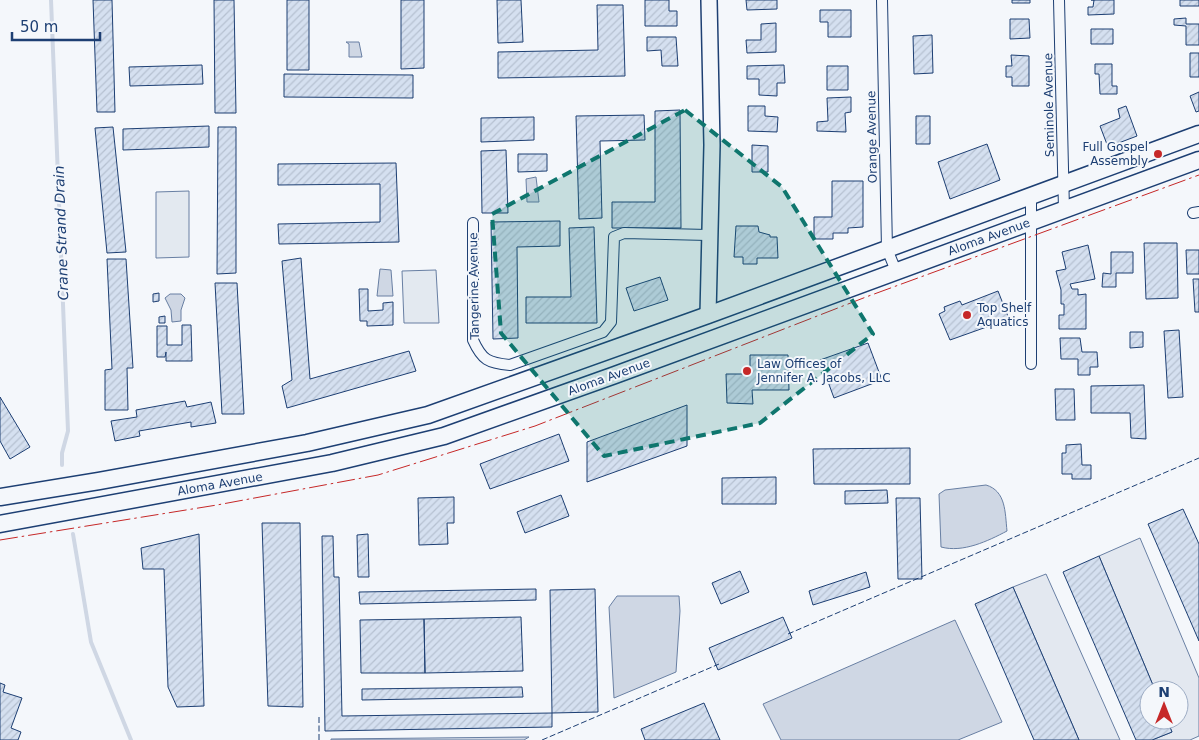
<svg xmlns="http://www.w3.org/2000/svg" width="1199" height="740" viewBox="0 0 1199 740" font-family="'DejaVu Sans',sans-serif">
	<defs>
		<pattern id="building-hatch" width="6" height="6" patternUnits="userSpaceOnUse" patternTransform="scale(1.25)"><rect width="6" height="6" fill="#d5e0f0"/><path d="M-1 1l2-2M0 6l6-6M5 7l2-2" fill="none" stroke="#b6c1d1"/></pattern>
	</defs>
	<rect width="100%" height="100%" fill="#f4f7fb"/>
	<path fill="#e3e9f0" stroke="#687fa3" d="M189,191V257L156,258V192Z
		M436,270L439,323H404L402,271Z"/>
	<path fill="#e3e8f0" stroke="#687fa3" d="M1140,538L1199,678V736L1190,740H1152L1172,732L1167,720H1179V690H1155L1099,556Z
		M1046,574L1120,740H1079L1013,587Z"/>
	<path fill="#cfd7e4" stroke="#687fa3" d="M346,42H359L362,57H349V44Z
		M536,177L539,202H527L526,179Z
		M380,269L391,270L393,296H377Z
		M170,294H181L185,298L181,310V321L172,322L171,310L165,298Z
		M986,485C1006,491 1005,512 1007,531C988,541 963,553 941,547L939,494L945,490Z
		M617,596H679L680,611L676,672L614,698L609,607Z
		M955,620L1002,722L958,740H781L763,704Z
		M529,737L524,740H331V739Z"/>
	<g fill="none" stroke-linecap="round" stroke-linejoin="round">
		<path stroke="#cfd7e4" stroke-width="4" d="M51,0L68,431L62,453V465
			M73,534L91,642L131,740"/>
	</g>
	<path fill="url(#building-hatch)" stroke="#1d3f73" d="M93,0H112L115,112H97Z
		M214,0H234L236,113H215Z
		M287,0H309V70H287Z
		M401,0H424V68L401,69Z
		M497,0H521L523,42L498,43Z
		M645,0H669V11H677V26H645Z
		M746,0H777V9L747,10Z
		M1012,0H1030V3H1012Z
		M1091,0H1114V14L1088,15V7H1093L1094,0Z
		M1180,0H1199V6H1180Z
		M597,5H623L625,76L498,78V52L598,50Z
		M820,10H851V37H828V22H820Z
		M1186,18V24H1199V45H1186V26L1174,25V19Z
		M1010,19H1029L1030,38L1010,39Z
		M776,23V52L747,53L746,40H761V24Z
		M1091,29H1113V44H1091Z
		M932,35L933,73L914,74L913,36Z
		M647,37H676L678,66H662L661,50L647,51Z
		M1190,53H1199V77H1190Z
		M1011,55L1029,56V86H1012V77H1006V66H1012Z
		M1095,64H1112V86H1117V94H1100L1099,74H1095Z
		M202,65L203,84L130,86L129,67Z
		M784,65L785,83H777V96L759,95V79H747V66Z
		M827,66H848V90H827Z
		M284,74L413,75V98L284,97Z
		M1199,92V111L1196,112L1190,96Z
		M851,97V112L845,113L846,132L817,131V122L828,121L827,98Z
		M748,106H765V116L778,117L777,132L748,131Z
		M1126,106L1137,136L1108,147L1100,126L1120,118L1118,109Z
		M680,110L681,228H612V202H655V111Z
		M644,115L645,140L600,141L602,218L579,219L576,116Z
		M916,116H930V144H916Z
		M534,117V140L481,142V118Z
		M209,126V147L123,150V129Z
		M113,127L126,252L107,253L95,128Z
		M218,127H236V273L217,274Z
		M987,144L1000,180L950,199L938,162Z
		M752,145L768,146V172H752Z
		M506,150L508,213H482L481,151Z
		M518,154H547V171L518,172Z
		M396,163L399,242L279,244L278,224L380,222V184L278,185V164Z
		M832,181H863V227L848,228V233H833V239H814V217H832Z
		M560,221V246L517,247L518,338L493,339L491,222Z
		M736,226H758L759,232L770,235V237H777L778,258H757V264H743V257H734Z
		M594,227L597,323H526V297H571L569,228Z
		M1144,243H1177L1178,298L1146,299Z
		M1088,245L1095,279L1070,284L1072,289H1078V295L1086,294V329H1059V315H1064V304H1061V290L1056,271L1066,269L1062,252Z
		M1186,250H1199V274H1187Z
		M1111,252H1133V273H1116V287H1102L1103,273L1111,274Z
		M301,258L310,379L409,351L416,371L287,408L282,386L292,380L282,261Z
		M107,259H126L133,368H127L128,410H105V370L112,369Z
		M660,277L668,300L634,311L626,288Z
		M1193,279H1199V312H1195Z
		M215,283H237L244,414H222Z
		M359,289H368V311L383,310V303L393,302V325L367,326V321H360Z
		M998,291L1009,319L950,340L939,314L945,311L944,307L960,301L962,305Z
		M159,293V301L153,302V294Z
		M165,316V323H159V317Z
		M182,325H191L192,361H166V352L165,357H157V326H167V345H182Z
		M1179,330L1183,397L1168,398L1164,331Z
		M1130,332H1143V347L1130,348Z
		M1060,338H1080L1082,352H1097L1098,367H1090V375H1078V359H1061Z
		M868,343L882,380L834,398L820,360Z
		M750,355H788L789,390H752L753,404L727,403L726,374H750Z
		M1144,385L1146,439L1131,438L1130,413H1091V386Z
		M1055,389H1074L1075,420H1056Z
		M0,397L30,447L10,459L0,441Z
		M185,401L187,407L211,402L216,423L191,427V422L139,431L140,436L115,441L111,421L137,417L136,410Z
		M687,405V446L587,482V442Z
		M559,434L569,461L490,489L480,464Z
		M1081,444L1082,465H1091V479H1072V474H1062V453H1066V445Z
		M910,448V484H814L813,449Z
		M776,477V504H722V478Z
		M887,490L888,503L845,504V491Z
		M561,495L569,516L525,533L517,512Z
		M454,497V523H447L448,544L419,545L418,498Z
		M896,498H920L922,579H898Z
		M1183,509L1199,544V641L1148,524Z
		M262,523H300L303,707L268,706Z
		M199,534L204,706L177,707L168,687L164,569H143L141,548Z
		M368,534L369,577H358L357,535Z
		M322,536H333L334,577H339L342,716L552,713V727L325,731Z
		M1099,556L1155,690H1149V720H1167L1172,732L1152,740H1136L1063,572Z
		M740,571L749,592L721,604L712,583Z
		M866,572L870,587L813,605L809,591Z
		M1013,587L1079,740H1034L975,604Z
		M536,589V600L360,604L359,592Z
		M595,589L598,712L552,713L550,590Z
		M521,617L523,671L425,673L424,619Z
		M783,617L792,638L718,670L709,648Z
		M424,619L425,673H361L360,620Z
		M0,683L5,685L3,692L22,698L11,728L21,732L18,740H0Z
		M522,687L523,697L362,700V689Z
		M704,703L720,740H645L641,729Z"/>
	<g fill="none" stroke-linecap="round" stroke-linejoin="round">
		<g stroke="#1d3f73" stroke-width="12">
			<path id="street" d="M882,0L887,249L896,271
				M1059,0L1064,210
				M1193,213L1199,212
				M473,223V340C482,360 488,363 510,365L603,332L611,322L614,237L624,233L708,235
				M1031,364V195"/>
		</g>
		<g stroke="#1d3f73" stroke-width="18">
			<path id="secondary" d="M708,315L712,145L709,0"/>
		</g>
		<g stroke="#1d3f73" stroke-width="19">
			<path id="primary" d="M0,497L99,481L307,443L428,415L708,315L1199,134
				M0,524L332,463L444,436L615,375L1199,160"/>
		</g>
		<use href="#street" stroke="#f4f7fb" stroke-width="10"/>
		<use href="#secondary" stroke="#f4f7fb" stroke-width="15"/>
		<use href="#primary" stroke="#f4f7fb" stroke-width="16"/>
		<path stroke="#1d3f73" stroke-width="1" stroke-dasharray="6 2.5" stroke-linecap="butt" d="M788,634L1199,458
			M319,740V717
			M542,740L719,664"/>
		<path stroke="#c62828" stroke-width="1" stroke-dasharray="18 4 2.5 4" stroke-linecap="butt" d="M0,540L217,505L378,475L535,426L866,297L1199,175"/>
	</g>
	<path fill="#0f766e" fill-opacity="0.2" stroke="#0f766e" stroke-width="4" stroke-dasharray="10 6" stroke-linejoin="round" d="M685,110L782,187L873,334L760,423L604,456L501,333L492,214Z"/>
	<g fill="#c62828" stroke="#f4f7fb" stroke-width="2">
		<circle cx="1158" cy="154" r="5"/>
		<circle cx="967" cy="315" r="5"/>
		<circle cx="747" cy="371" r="5"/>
	</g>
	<g text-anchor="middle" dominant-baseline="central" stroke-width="4" stroke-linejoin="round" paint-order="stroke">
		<g font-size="12" fill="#1d3f73" stroke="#f4f7fb">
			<text transform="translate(1049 105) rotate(-91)">Seminole Avenue</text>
			<text transform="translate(872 137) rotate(-91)">Orange Avenue</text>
			<text transform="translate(989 237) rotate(-20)">Aloma Avenue</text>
			<text transform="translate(474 286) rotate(-91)">Tangerine Avenue</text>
			<text transform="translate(609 377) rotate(-20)">Aloma Avenue</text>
			<text transform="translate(220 484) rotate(-10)">Aloma Avenue</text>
		</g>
		<g font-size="12" fill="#1d3f73" stroke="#f4f7fb" text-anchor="start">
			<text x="1148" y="147" text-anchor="end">Full Gospel<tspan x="1148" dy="14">Assembly</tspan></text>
			<text x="977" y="308">Top Shelf<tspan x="977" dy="14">Aquatics</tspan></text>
			<text x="757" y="364">Law Offices of<tspan x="757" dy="14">Jennifer A. Jacobs, LLC</tspan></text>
		</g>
		<g font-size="14" font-style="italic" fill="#1d3f73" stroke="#f4f7fb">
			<text transform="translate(61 233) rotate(-92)">Crane Strand Drain</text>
		</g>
	</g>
	<g transform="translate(1164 705)"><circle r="24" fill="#f4f7fb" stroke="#9eadc5"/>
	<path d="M0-4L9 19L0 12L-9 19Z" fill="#c62828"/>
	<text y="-8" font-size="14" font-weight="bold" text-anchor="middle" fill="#1d3f73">N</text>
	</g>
	<path d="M12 32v8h88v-8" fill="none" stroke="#1d3f73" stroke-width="2.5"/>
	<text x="20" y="32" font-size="15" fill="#1d3f73" stroke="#f4f7fb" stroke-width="4" paint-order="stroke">50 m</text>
</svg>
